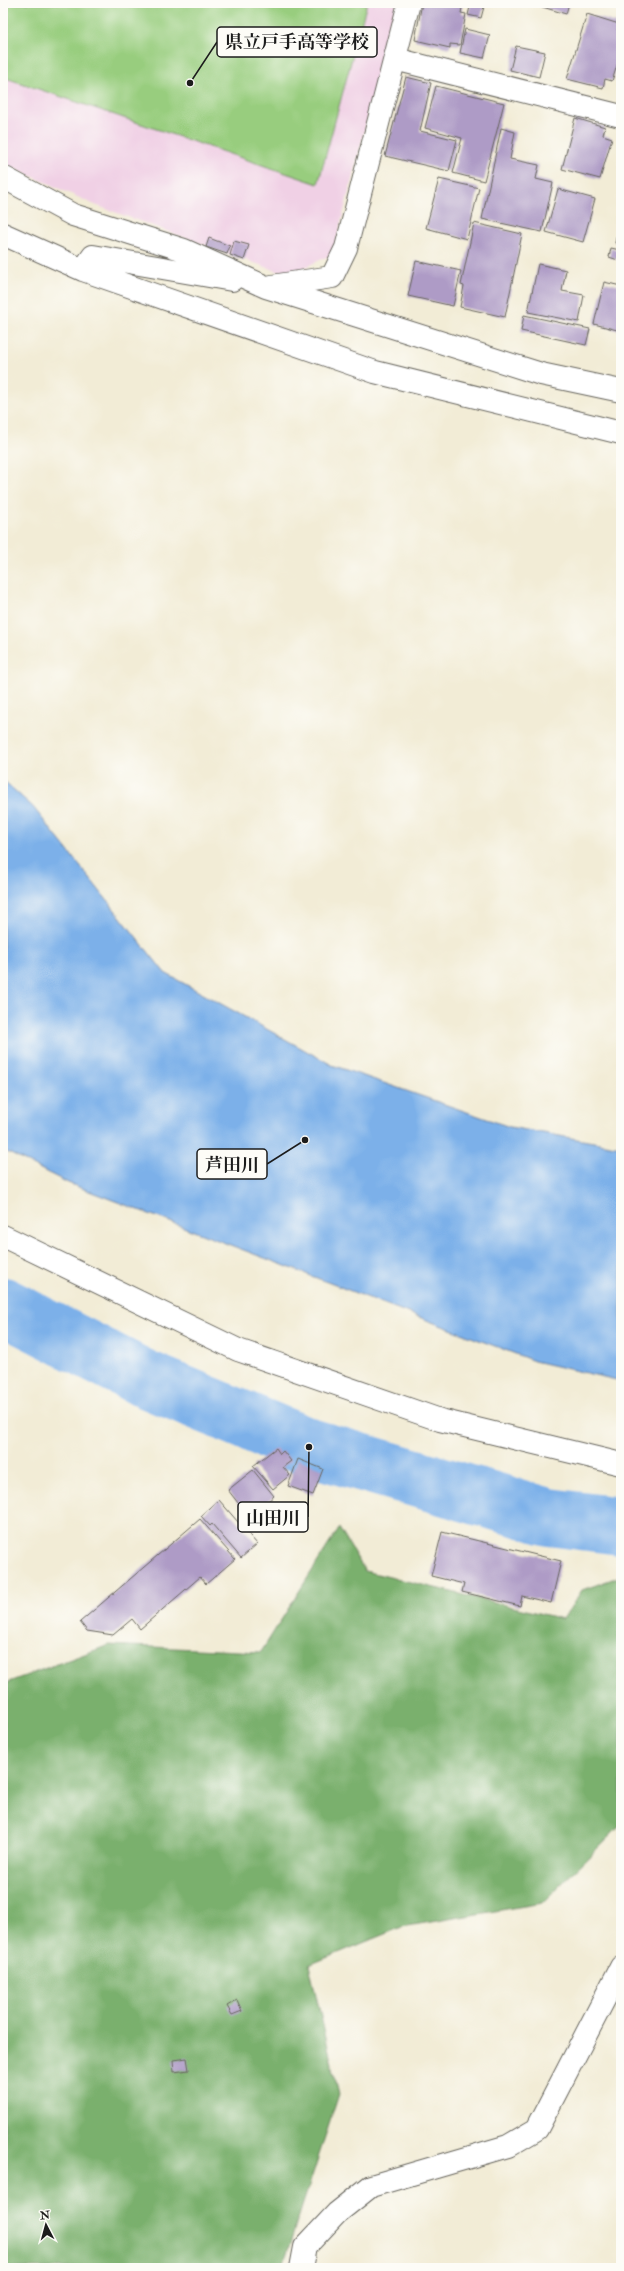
<svg xmlns="http://www.w3.org/2000/svg" width="624" height="2271" viewBox="0 0 624 2271" font-family="'IM FELL Double Pica','Noto Serif JP',serif">
	<rect width="100%" height="100%" fill="#fdfcf7"/>
	<filter id="ink" filterUnits="userSpaceOnUse"><feTurbulence type="fractalNoise" baseFrequency=".025" numOctaves="2"/><feDisplacementMap in="SourceGraphic" scale="8" xChannelSelector="R" yChannelSelector="G"/><feConvolveMatrix kernelMatrix="1 2 1 2 8 2 1 2 1" color-interpolation-filters="sRGB"/></filter>
	<filter id="wash" filterUnits="userSpaceOnUse"><feTurbulence type="fractalNoise" baseFrequency=".012" numOctaves="4" result="noise"/><feDisplacementMap in="SourceGraphic" scale="16" xChannelSelector="R" yChannelSelector="G"/><feGaussianBlur stdDeviation="0.9" result="paint"/><feColorMatrix in="noise" values="0 0 0 0 0 0 0 0 0 0 0 0 0 0 0 0 0 1.4 0 .05"/><feComposite in="paint" operator="in"/></filter>
	<g filter="url(#wash)">
		<rect width="100%" height="100%" fill="#f2ecd6"/>
		<path fill="#f0d0e5" d="M3,3H397L333,254L288,275L95,205L3,163Z"/>
		<path fill="#98cd7e" stroke="#5a744d" d="M3,3H367L318,184L3,77Z"/>
		<path fill="#7ab06d" stroke="#4b6644" d="M339,1528L365,1571L563,1619L582,1590L621,1576V1825L542,1903L402,1927L309,1965L339,2094L282,2268H3V1684L109,1645L261,1652Z"/>
		<path fill="#7bb0e9" stroke="#4c6682" d="M3,780L33,807L165,973L332,1065L510,1127L621,1147V1381L534,1361L68,1183L3,1150Z"/>
		<g fill="none" stroke-linecap="round" stroke-linejoin="round">
			<path stroke="#7bb0e9" stroke-width="58" d="M3,1306L143,1378L309,1447L549,1517L621,1526"/>
		</g>
		<g id="blocks">
			<path fill="#ae9bc6" d="M422,3H463L461,13L466,14L460,45L450,44V48L415,40Z
				M471,3H485L481,18L468,15Z
				M529,3H569L566,14Z
				M587,14L619,24L617,30L621,31V53L612,81L605,79L603,88L567,79Z
				M465,29L490,35L484,58L460,53Z
				M516,46L545,52L539,77L510,70Z
				M406,77L431,83L420,131L457,140L449,171L385,156Z
				M436,86L504,103L484,181L453,173L462,138L425,128Z
				M575,118L605,127L603,135L612,138L600,179L562,169Z
				M501,128L515,132L510,159L539,165L536,179L553,183L542,232L482,219Z
				M439,179L479,188L467,239L426,228Z
				M558,189L595,199L583,242L546,232Z
				M620,219L621,220V248L620,245L615,243Z
				M474,223L522,234L505,317L460,307L464,286L461,285Z
				M209,238L230,246L227,254L206,247Z
				M234,241L249,245L244,260L230,255Z
				M611,248L620,250L618,260L609,257Z
				M416,261L461,271L453,306L408,296Z
				M538,264L566,270L562,291L584,295L579,322L528,312Z
				M604,282L621,286V331L594,324Z
				M524,315L590,329L586,345L521,331Z
				M276,1448L280,1454L283,1451L291,1461L283,1467L290,1475L273,1489L253,1466Z
				M298,1459L323,1469L313,1495L288,1486Z
				M253,1470L274,1496L249,1517L228,1490Z
				M219,1500L257,1544L241,1558L212,1524L210,1526L201,1516Z
				M200,1519L235,1559L206,1584L200,1577L140,1629L132,1619L113,1635L87,1631L80,1622Z
				M442,1532L561,1561L551,1603L522,1596L520,1606L462,1592L464,1584L431,1576Z
				M237,2000L242,2011L232,2015L227,2006Z
				M187,2058L189,2070L174,2072L173,2060Z"/>
		</g>
	</g>
	<g filter="url(#ink)">
		<use href="#blocks" fill-opacity="0" stroke="#67655d" stroke-width="1"/>
		<g fill="none" stroke-linecap="round" stroke-linejoin="round">
			<g stroke="#67655d" stroke-width="24">
				<path id="street" d="M395,59L621,116
					M3,177L73,215L184,250L266,287L541,374L621,391
					M3,234L83,270L375,372L621,433
					M83,270L93,256L232,280
					M272,286L332,277L346,248L409,3
					M301,2268L305,2247L337,2213L371,2186L508,2146L537,2129L621,1967"/>
			</g>
			<g stroke="#67655d" stroke-width="24">
				<path id="secondary" d="M3,1236L238,1350L440,1420L621,1464"/>
			</g>
			<use href="#street" stroke="#fff" stroke-width="22"/>
			<use href="#secondary" stroke="#fff" stroke-width="22"/>
		</g>
	</g>
	<path fill="none" stroke="#1c1c1c" stroke-width="1.5" d="M190 83L217 42M305 1140L267 1164M309 1447L308 1517"/>
	<g fill="#1c1c1c" stroke="#fdfcf7" stroke-width="1.5">
		<circle cx="190" cy="83" r="4"/>
		<circle cx="305" cy="1140" r="4"/>
		<circle cx="309" cy="1447" r="4"/>
	</g>
	<g fill="#fdfcf7" stroke="#1c1c1c" stroke-width="1.5">
		<rect x="217" y="27" width="160" height="30" rx="4"/>
		<rect x="197" y="1149" width="70" height="30" rx="4"/>
		<rect x="238" y="1502" width="70" height="30" rx="4"/>
	</g>
	<g font-size="18" text-anchor="middle" font-weight="bold" fill="#1c1c1c">
		<text x="297" y="48">県立戸手高等学校</text>
		<text x="232" y="1171">芦田川</text>
		<text x="273" y="1524">山田川</text>
	</g>
	<rect width="624" height="2271" fill="none" stroke="#fdfcf7" stroke-width="16"/>
	<g transform="translate(46 2225) rotate(354)" stroke="#fdfcf7" stroke-width="3" paint-order="stroke">
	<path d="M0-3L7 15L0 10L-7 15Z" fill="#1c1c1c"/>
	<text y="-6" font-size="11" font-weight="bold" text-anchor="middle" fill="#1c1c1c">N</text>
	</g>
</svg>
